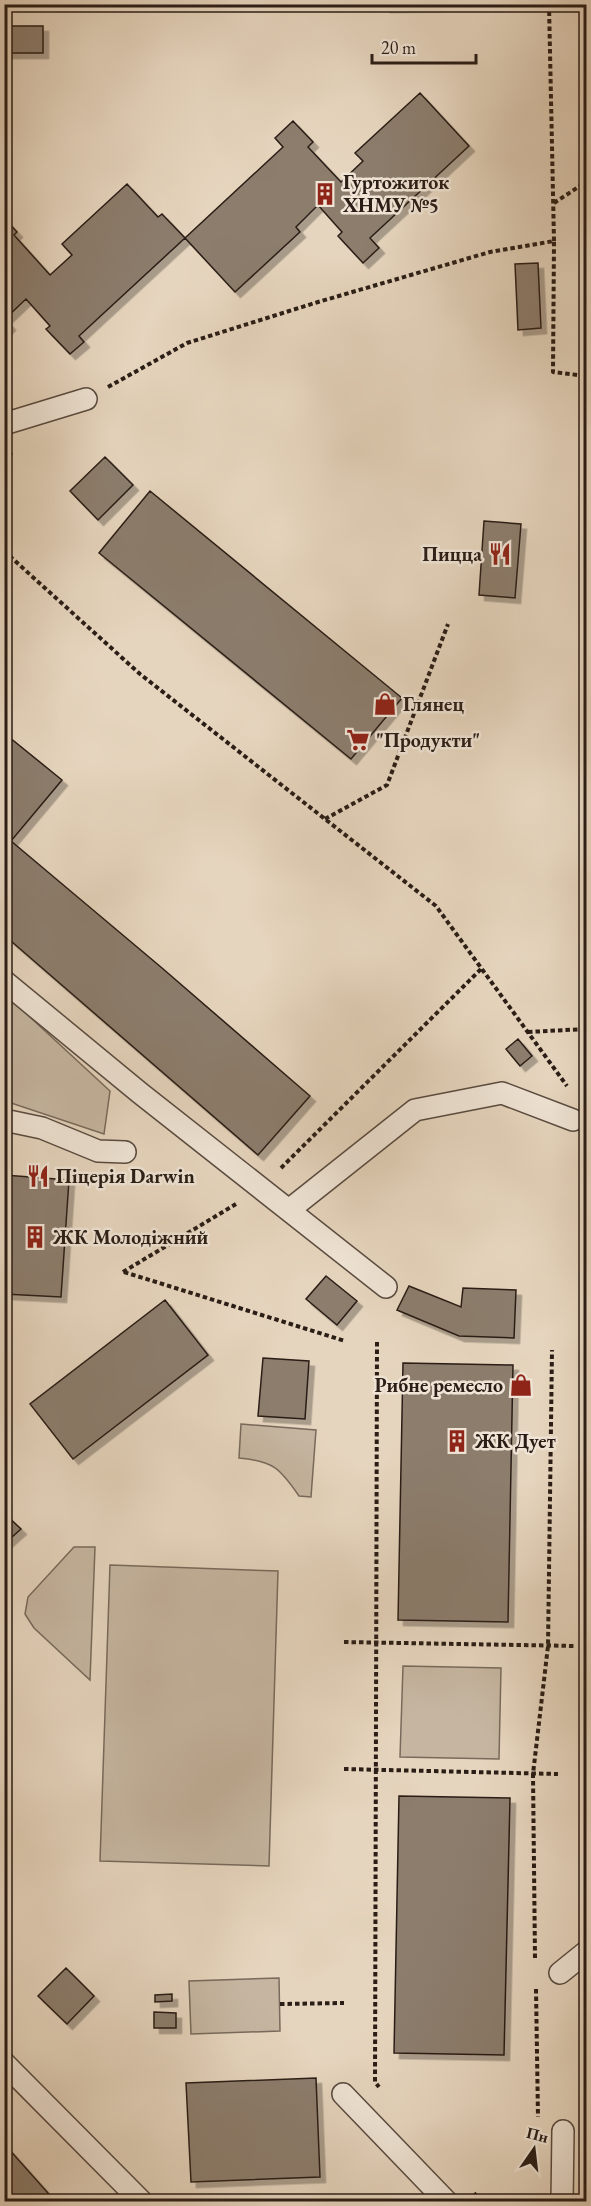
<svg xmlns="http://www.w3.org/2000/svg" width="591" height="2206" viewBox="0 0 591 2206" font-family="'EB Garamond',serif">
	<defs>
		<filter id="shadow"><feDropShadow dx="5.5" dy="5.5" stdDeviation="0" flood-color="#0004"/></filter>
	</defs>
	<rect width="100%" height="100%" fill="#e6d5be"/>
	<filter id="stains"><feTurbulence type="fractalNoise" baseFrequency=".00333" numOctaves="4"/><feColorMatrix values="0 0 0 0 .2 0 0 0 0 .09 0 0 0 0 .02 0 0 0 .5 -.17"/></filter>
	<radialGradient id="worn" r=".72"><stop offset=".6" stop-color="#630" stop-opacity="0"/><stop offset="1" stop-color="#630" stop-opacity=".3"/></radialGradient>
	<path fill="#c6b6a1" stroke="#786a5c" stroke-width="1.5" d="M4,993L110,1091L104,1134L5,1101Z
		M241,1424L316,1430L311,1497L299,1496C280,1468 273,1461 239,1458Z
		M74,1547H95L90,1680L34,1628L25,1614L28,1597Z
		M110,1565L278,1571L269,1866L100,1861Z
		M403,1666L501,1668L499,1759L400,1757Z
		M279,1978L280,2031L191,2034L189,1981Z"/>
	<path fill="#8c7d6d" stroke="#2a1d16" stroke-width="1.5" filter="url(#shadow)" d="M385,4H438V6L385,7Z
		M4,26H43V53H4Z
		M420,93L469,146L370,238L379,248L363,263L338,236L342,232L318,205L296,227L300,232L235,292L185,238L283,147L275,138L293,121L313,142L308,147L341,182L363,161L355,153Z
		M127,184L158,217L162,214L185,238L79,336L84,342L70,354L46,329L50,326L26,299L5,319L10,325L4,331V218L17,232L14,235L50,275L72,255L62,244Z
		M538,263L541,328L518,330L515,264Z
		M105,457L133,485L98,520L70,491Z
		M150,491L402,698L351,759L99,553Z
		M484,521L521,524L515,598L479,595Z
		M4,733L62,780L11,841L4,835Z
		M11,841L162,968L310,1096L258,1155L4,935V848Z
		M518,1039L532,1056L520,1066L506,1049Z
		M4,1175L69,1180L61,1297L4,1294Z
		M326,1276L357,1301L337,1325L306,1299Z
		M409,1286L461,1307L463,1288L516,1290L514,1338L459,1336L397,1310Z
		M165,1300L208,1355L73,1459L30,1404Z
		M263,1358L309,1361L305,1419L258,1416Z
		M403,1363L513,1365L508,1622L398,1620Z
		M4,1513L21,1529L4,1544Z
		M399,1796L510,1798L504,2055L394,2053Z
		M66,1968L94,1996L67,2024L38,1996Z
		M172,1994V2001L155,2002V1995Z
		M154,2012L176,2013V2028H154Z
		M316,2078L320,2177L191,2182L186,2083Z
		M4,2144L15,2156L56,2202H4Z"/>
	<g fill="none" stroke-linecap="round" stroke-linejoin="round">
		<g stroke="#594b40" stroke-width="24">
			<path id="lane" d="M4,424L86,399
				M4,981L140,1093L386,1287
				M4,1120L42,1128L98,1151L125,1152
				M289,1210L415,1110L502,1093L573,1120
				M560,1973L586,1952
				M4,2063L142,2202
				M343,2094L447,2202
				M562,2202L563,2131"/>
		</g>
		<path stroke="#2a1d16" stroke-width="4" stroke-dasharray="4.5 3" stroke-linecap="butt" d="M549,4L554,241
			M554,203L586,182
			M108,387L187,343L318,302L490,252L554,241L553,372L586,376
			M4,462L13,451
			M4,551L140,674L436,906L567,1086
			M325,819L387,785L448,624
			M528,1032L586,1029
			M281,1168L481,969
			M123,1272L236,1204
			M124,1272L345,1341
			M377,1342L375,2082L379,2087
			M344,1642L576,1646
			M344,1769L558,1774
			M535,1958L533,1774L548,1646L552,1350
			M536,1989L538,2117
			M280,2004L344,2003
			M474,2193L481,2202"/>
		<use href="#lane" stroke="#efe4d5" stroke-width="21"/>
	</g>
	<defs>
		<g id="building-bare" transform="scale(1.8)"><path d="M-4-6H4V6H1V3H-1V6H-4ZM-2.5-4.3h1.7v1.8h-1.7ZM.8-4.3h1.7v1.8H.8ZM-2.5-1h1.7V.8h-1.7ZM.8-1h1.7V.8H.8Z" fill="#8f2418" stroke="#efe4d5" stroke-width="2.5" paint-order="stroke"/></g>
		<g id="restaurant-bare" transform="scale(1.8)"><path d="M-5-6h1v4h1v-4h1v4h1v-4h1v5L-1.5 .5V6h-2V.5L-5-1ZM5-6V6H3V1.5H1.5Q1.5-4 5-6Z" fill="#8f2418" stroke="#efe4d5" stroke-width="2.5" paint-order="stroke"/></g>
		<g id="shop-bare" transform="scale(1.8)"><path d="M-5-2.5h2.3a2.7 3.5 0 0 1 5.4 0H5L5.5 6h-11ZM-1.5-2.5h3a1.5 2.3 0 0 0-3 0Z" fill="#8f2418" stroke="#efe4d5" stroke-width="2.5" paint-order="stroke"/></g>
		<g id="supermarket-bare" transform="scale(1.8)"><path d="M-6-5.5h2.5l.6 2H6L4.5 2H-2.5L-4.4-4H-6ZM-1.5 3.2a1.3 1.3 0 1 0 .1 0ZM3 3.2a1.3 1.3 0 1 0 .1 0Z" fill="#8f2418" stroke="#efe4d5" stroke-width="2.5" paint-order="stroke"/></g>
	</defs>
	<g fill-rule="evenodd">
		<use href="#building-bare" x="325" y="194"/>
		<use href="#restaurant-bare" x="500" y="554"/>
		<use href="#shop-bare" x="385" y="704"/>
		<use href="#supermarket-bare" x="358" y="740"/>
		<use href="#restaurant-bare" x="38" y="1176"/>
		<use href="#building-bare" x="35" y="1237"/>
		<use href="#shop-bare" x="521" y="1385"/>
		<use href="#building-bare" x="457" y="1441"/>
	</g>
	<g text-anchor="middle" dominant-baseline="central" stroke-width="5" stroke-linejoin="round" paint-order="stroke">
		<g font-size="20" font-weight="bold" fill="#2a1d16" stroke="#efe4d5" text-anchor="start">
			<text x="343" y="182">Гуртожиток<tspan x="343" dy="23">ХНМУ №5</tspan></text>
			<text x="482" y="554" text-anchor="end">Пицца</text>
			<text x="403" y="704">Глянец</text>
			<text x="376" y="740">"Продукти"</text>
			<text x="56" y="1176">Піцерія Darwin</text>
			<text x="53" y="1237">ЖК Молодіжний</text>
			<text x="503" y="1385" text-anchor="end">Рибне ремесло</text>
			<text x="475" y="1441">ЖК Дует</text>
		</g>
	</g>
	<rect width="591" height="2206" fill="none" stroke="#e6d5be" stroke-width="24"/>
	<rect x="6" y="6" width="579" height="2194" fill="none" stroke="#2a1d16" stroke-width="3"/>
	<rect x="12" y="12" width="567" height="2182" fill="none" stroke="#2a1d16" stroke-width="1.5"/>
	<g transform="translate(534 2149) rotate(14)" stroke="#efe4d5" stroke-width="4.5" paint-order="stroke">
	<path d="M0-4.5L10 22L0 15L-10 22Z" fill="#2a1d16"/>
	<text y="-9" font-size="16" font-weight="bold" text-anchor="middle" fill="#2a1d16">Пн</text>
	</g>
	<path d="M372 54v9h104v-9" fill="none" stroke="#2a1d16" stroke-width="3"/>
	<text x="381" y="54" font-size="18" fill="#2a1d16" stroke="#efe4d5" stroke-width="4.5" paint-order="stroke">20 m</text>
	<rect width="100%" height="100%" filter="url(#stains)"/>
	<rect width="100%" height="100%" fill="url(#worn)"/>
</svg>
